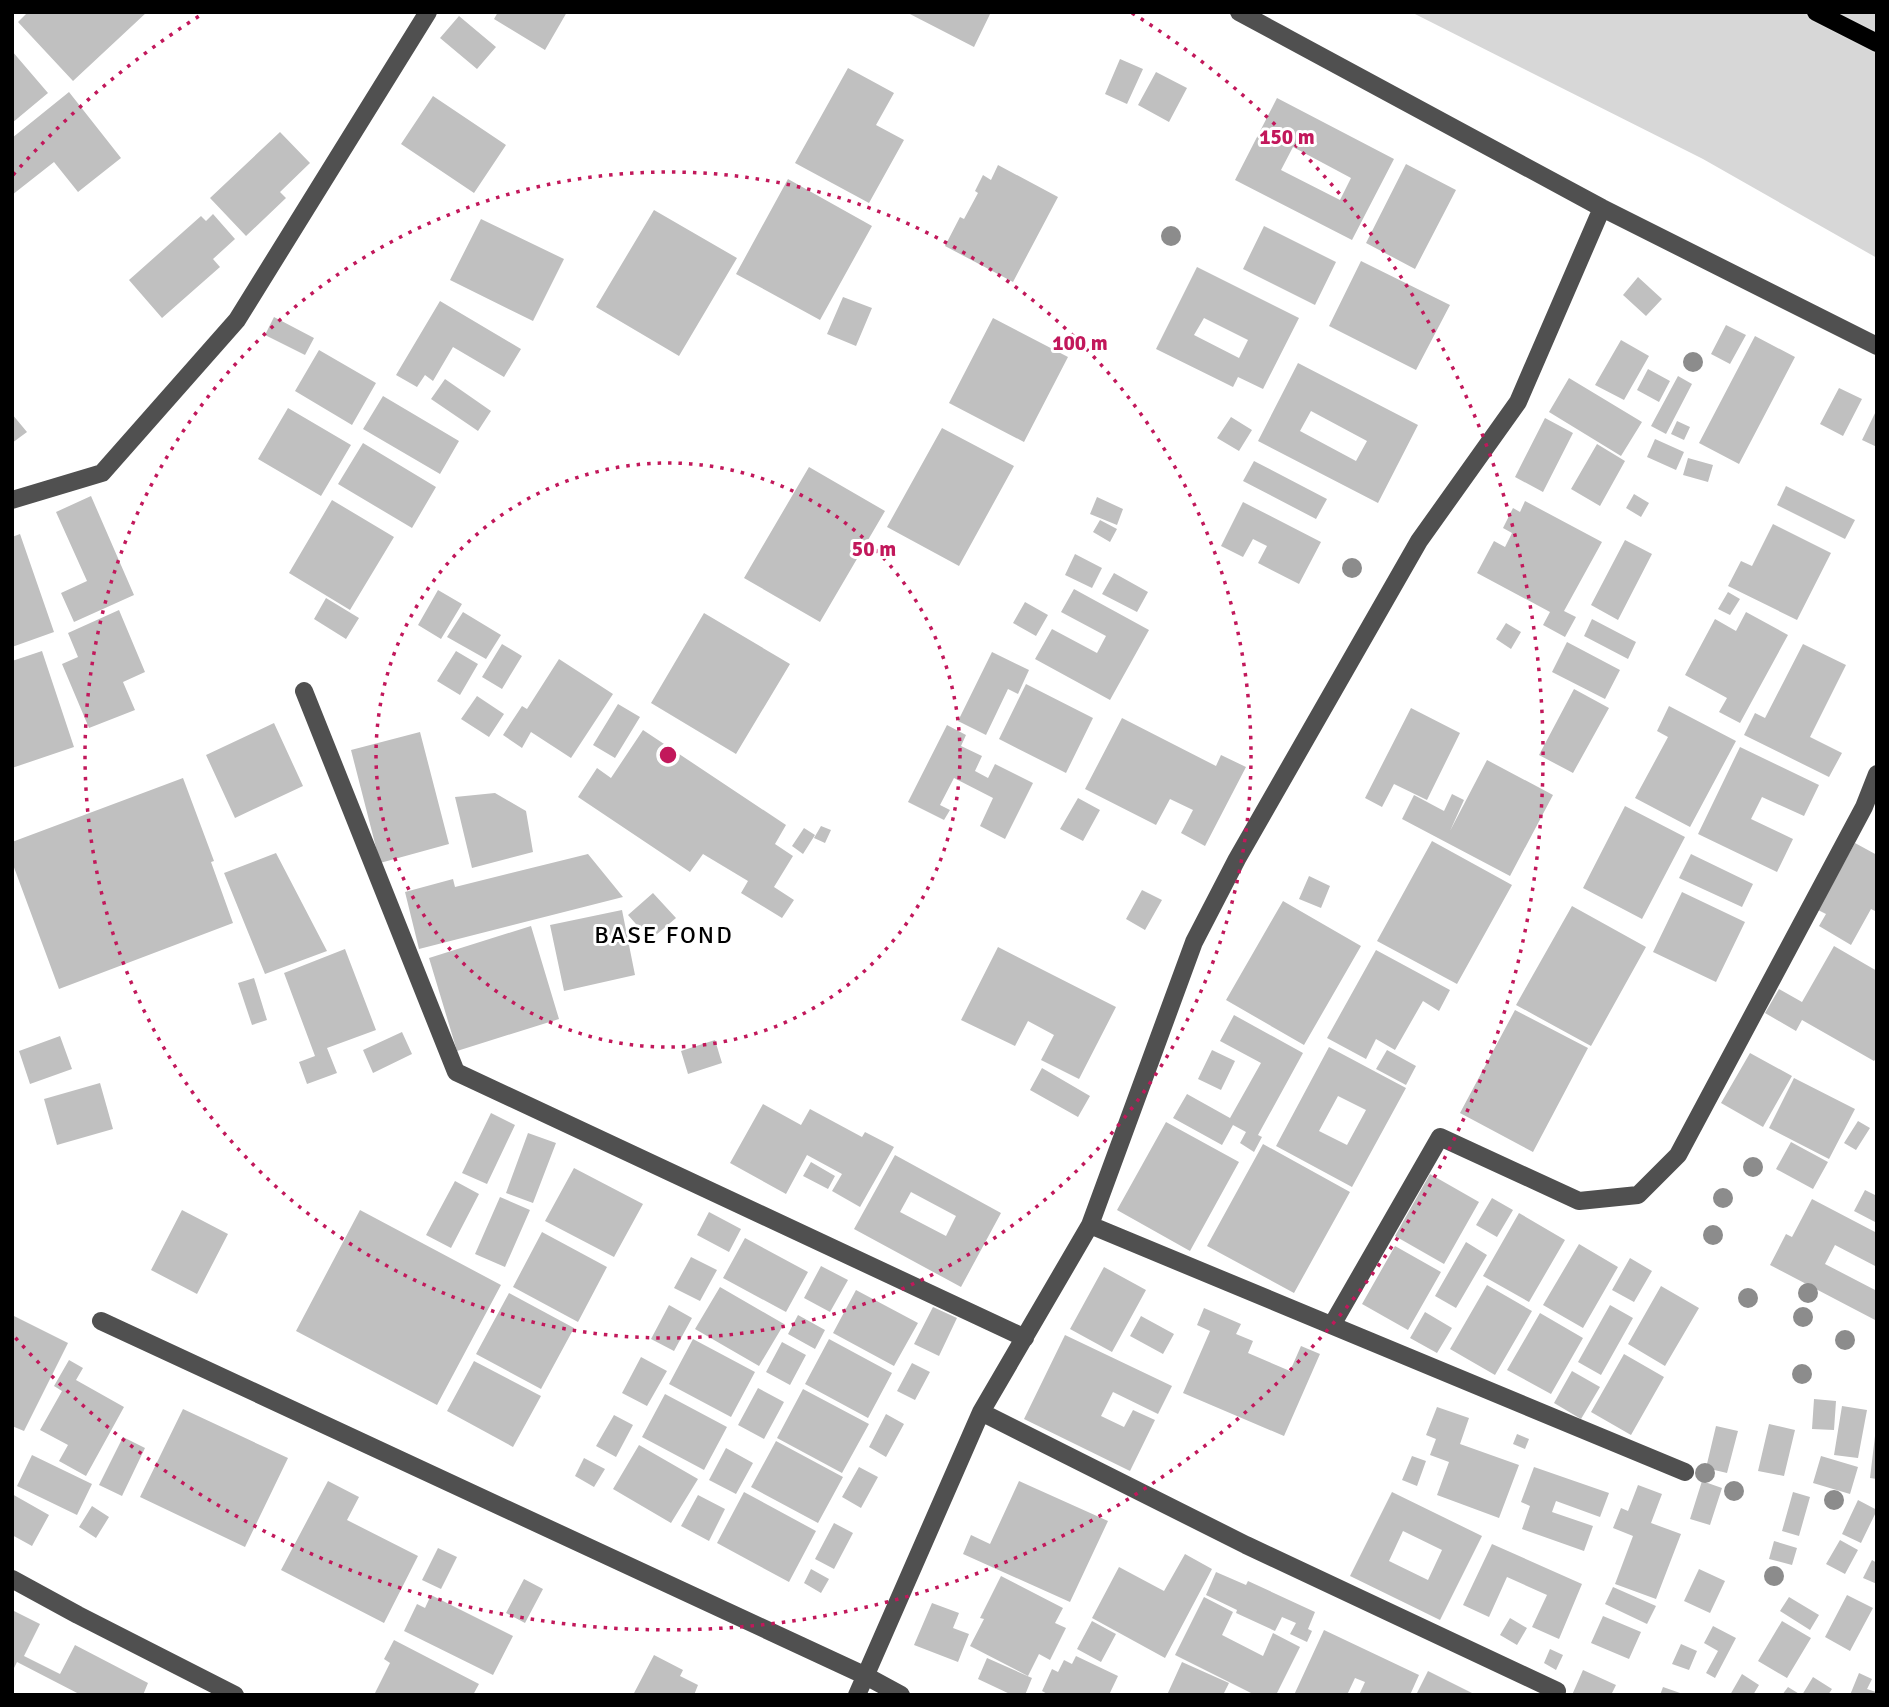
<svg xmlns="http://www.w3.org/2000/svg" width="1889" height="1707" viewBox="0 0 1889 1707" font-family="Signika,sans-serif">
	<rect width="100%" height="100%" fill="#fff"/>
	<path fill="#d7d7d7" d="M1411,12H1877V258L1703,159Z"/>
	<path fill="#c0c0c0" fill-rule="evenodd" d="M28,12H147L73,81L18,22Z
		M498,12H567L545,50L494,19Z
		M906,12H991L974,47Z
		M459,16L496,47L477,69L440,38Z
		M12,51L48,93L12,123Z
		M1120,59L1143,69L1127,104L1105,94Z
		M848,68L894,93L876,125L904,140L869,203L795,163Z
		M1156,72L1187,88L1169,122L1138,105Z
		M69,92L121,158L78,192L54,162L12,195V138Z
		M433,96L506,145L474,193L401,144Z
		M1277,98L1394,159L1352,240L1235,180ZM1293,147L1351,178L1340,200L1281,170Z
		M280,132L310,163L280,192L286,198L246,236L210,198Z
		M1406,164L1456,190L1415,269L1366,243Z
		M998,165L1058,197L1013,282L945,246L960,217L964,219L978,193L975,191L983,175L991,180Z
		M788,179L872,226L820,320L736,274Z
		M654,210L737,258L679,356L596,307Z
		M213,214L235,239L213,259L220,267L162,318L129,280L201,216L206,221Z
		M481,219L564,259L533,321L450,280Z
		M1264,226L1336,262L1315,305L1243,269Z
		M1361,261L1450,305L1416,370L1329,326Z
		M1197,267L1299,318L1263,389L1238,377L1233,387L1156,349ZM1204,318L1248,340L1239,358L1194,335Z
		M1638,277L1662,299L1646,316L1623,295Z
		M843,297L872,308L856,346L827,334Z
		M440,301L521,349L504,377L453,347L433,381L425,375L417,387L396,375Z
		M274,317L314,338L305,355L265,335Z
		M993,318L1068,357L1024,442L949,403Z
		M1726,325L1746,335L1730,364L1711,354Z
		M1755,336L1795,357L1739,464L1699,443Z
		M1621,340L1649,356L1624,400L1595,385Z
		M319,350L376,383L352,425L295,391Z
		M1298,363L1418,425L1378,503L1258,441ZM1311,411L1367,441L1356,461L1300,431Z
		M1648,369L1670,381L1659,402L1637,390Z
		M1678,376L1692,384L1666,434L1651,426Z
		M1569,378L1642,422L1621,456L1549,412Z
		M445,379L491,411L478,431L431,399Z
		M1839,388L1862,399L1843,436L1820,424Z
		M383,396L459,441L440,474L363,429Z
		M288,408L351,445L321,496L258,459Z
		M1877,409V447L1862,440Z
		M12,414L27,432L12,443Z
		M1231,417L1252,430L1239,451L1217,438Z
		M1545,418L1573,433L1543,492L1515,477Z
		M1677,421L1690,427L1684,440L1671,434Z
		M942,428L1014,466L959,566L887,527Z
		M1655,439L1684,452L1676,470L1647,457Z
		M363,443L436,487L412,528L338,484Z
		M1597,444L1625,461L1600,506L1571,489Z
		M1688,458L1713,465L1708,482L1683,475Z
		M1254,461L1327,499L1316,519L1243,481Z
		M809,467L885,511L820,622L744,578Z
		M1786,486L1855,520L1845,539L1777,505Z
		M1634,494L1649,503L1641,517L1626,508Z
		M91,496L134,595L74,622L61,593L87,581L56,512Z
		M1097,497L1123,509L1117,525L1090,514Z
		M332,500L394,537L350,610L289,573Z
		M1525,501L1602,542L1564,611L1576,617L1565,637L1543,625L1550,612L1477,573L1494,541L1505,547L1512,533L1503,528L1513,508L1520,512Z
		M1243,502L1321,542L1299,584L1258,563L1267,546L1253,539L1243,557L1221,546Z
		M1100,520L1117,529L1110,542L1093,532Z
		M1773,524L1831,553L1797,620L1728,586L1741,561L1752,566Z
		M20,534L54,632L12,647V537Z
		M1625,540L1652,554L1618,620L1591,605Z
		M1075,554L1102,568L1092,588L1065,575Z
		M1114,573L1148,592L1137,612L1102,594Z
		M1074,589L1149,630L1110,700L1035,659L1052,629L1097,653L1106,636L1061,612Z
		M438,590L462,604L441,639L418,625Z
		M1728,592L1740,599L1730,615L1718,609Z
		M326,598L359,618L346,639L314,619Z
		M1025,602L1048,615L1036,636L1013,623Z
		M119,610L145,672L123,682L135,710L89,728L62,664L78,657L68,633Z
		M463,612L501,635L486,659L447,637Z
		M1746,612L1788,635L1740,723L1719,712L1727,698L1685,675L1715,619L1736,631Z
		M704,613L790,664L736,754L651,703Z
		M1592,619L1636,642L1628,659L1584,636Z
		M1506,623L1521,632L1511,649L1496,639Z
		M1567,642L1620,670L1605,699L1552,672Z
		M502,644L522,656L502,689L482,677Z
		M1803,644L1846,665L1810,737L1842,753L1829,777L1744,735L1755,713L1765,718Z
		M42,651L74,747L12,768V661Z
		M456,651L478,664L460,695L437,681Z
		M992,652L1029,670L1018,694L1008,689L986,735L958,721Z
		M559,659L613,694L571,758L531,732L522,748L503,735L522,706L527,709Z
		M1026,684L1093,718L1066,773L999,739Z
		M1574,689L1609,708L1573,773L1539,755Z
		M477,696L504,714L489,737L461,719Z
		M618,704L640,717L615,758L593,745Z
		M1669,706L1736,741L1690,827L1635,798L1668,737L1657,731Z
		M1411,708L1460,733L1427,800L1394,784L1382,807L1365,798Z
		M1122,718L1216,766L1221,755L1246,767L1205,846L1181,833L1193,810L1170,799L1156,825L1085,789Z
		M274,723L303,786L235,818L206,755Z
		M947,725L966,735L961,746L982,756L975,771L988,778L995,764L1033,783L1005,839L980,826L993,798L954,778L940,805L950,810L944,820L908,802Z
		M643,730L786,825L775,844L793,856L774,887L794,900L782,918L741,893L748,881L703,854L690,872L578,797L597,768L611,778Z
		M420,732L449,844L380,863L351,750Z
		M1740,747L1819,785L1804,816L1762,797L1751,819L1793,839L1777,872L1698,834Z
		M1487,760L1553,795L1510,876L1402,819L1414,795L1444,811L1452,794L1464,800L1450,831Z
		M183,778L214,861L211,862L233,923L59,989L12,862V842Z
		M495,793L526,811L533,852L472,868L455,797Z
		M1078,798L1100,810L1083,841L1060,829Z
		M1625,806L1685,837L1642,919L1583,888Z
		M821,826L831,830L825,843L814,838Z
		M804,828L815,835L803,854L792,846Z
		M1432,841L1512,885L1457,984L1377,941Z
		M1855,843L1877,855V912L1871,909L1851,945L1819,926L1826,914L1818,910Z
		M276,853L327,951L265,974L224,873Z
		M588,854L623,897L419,949L405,892L453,879L455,887Z
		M1691,854L1753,884L1742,907L1679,878Z
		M1309,876L1330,886L1321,908L1299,899Z
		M1142,890L1162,900L1145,930L1126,919Z
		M1682,892L1745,922L1716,982L1653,952Z
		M653,893L676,918L650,940L628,915Z
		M1283,901L1361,946L1304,1045L1226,1000Z
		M1572,906L1646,947L1591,1046L1516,1005Z
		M622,910L635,975L564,991L550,925Z
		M531,926L559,1019L457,1051L429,958Z
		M1834,946L1877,971V1057L1874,1061L1802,1020L1796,1031L1765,1013L1779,989L1802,1002Z
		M998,947L1116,1007L1079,1079L1041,1060L1054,1035L1028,1021L1015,1046L961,1020Z
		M345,949L376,1030L327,1048L337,1073L307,1084L299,1062L315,1056L284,973Z
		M1376,950L1450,990L1439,1011L1423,1001L1395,1050L1376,1039L1366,1059L1327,1038Z
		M254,978L267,1020L252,1025L238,983Z
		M1515,1010L1588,1048L1533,1152L1460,1113Z
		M1234,1015L1303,1053L1258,1135L1262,1137L1254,1152L1240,1143L1246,1132L1233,1125L1222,1145L1173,1118L1187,1094L1230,1118L1261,1063L1220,1041Z
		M402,1032L412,1054L373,1073L363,1050Z
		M60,1036L72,1069L30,1084L19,1051Z
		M715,1040L722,1063L688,1074L681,1051Z
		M1329,1047L1406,1088L1352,1187L1276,1146ZM1338,1096L1366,1110L1347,1145L1319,1131Z
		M1212,1050L1235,1061L1221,1090L1198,1079Z
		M1387,1050L1416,1066L1406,1085L1376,1069Z
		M1750,1053L1792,1076L1763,1127L1721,1103Z
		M1042,1068L1090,1096L1078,1117L1030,1090Z
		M1794,1078L1855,1109L1829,1159L1769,1128Z
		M100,1083L113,1129L57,1145L44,1099Z
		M763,1104L801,1125L810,1109L862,1137L865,1132L894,1147L860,1207L832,1191L842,1174L807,1155L786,1194L730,1163Z
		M491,1113L515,1125L487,1184L462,1173Z
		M1858,1121L1870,1128L1856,1150L1844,1143Z
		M1166,1122L1239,1162L1190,1251L1117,1210Z
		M528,1133L556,1143L533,1203L506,1193Z
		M1791,1142L1828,1162L1813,1189L1776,1169Z
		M1263,1144L1350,1192L1294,1293L1207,1246Z
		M895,1155L1001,1213L961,1287L854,1229ZM911,1192L956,1216L946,1236L900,1212Z
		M811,1162L835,1176L828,1189L803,1176Z
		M574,1168L643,1204L614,1257L545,1221Z
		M1430,1174L1479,1202L1444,1264L1395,1236Z
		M455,1181L479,1194L451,1248L426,1235Z
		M1865,1190L1877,1196V1223L1854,1211Z
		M500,1197L530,1210L505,1267L475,1254Z
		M1492,1198L1513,1210L1497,1237L1476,1225Z
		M1812,1199L1877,1233V1267L1835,1245L1825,1264L1877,1291V1321L1770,1265L1786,1234L1792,1237Z
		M182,1210L228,1234L197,1294L151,1270Z
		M360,1210L501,1285L437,1405L296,1331Z
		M709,1212L741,1229L729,1252L697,1235Z
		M1519,1213L1565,1240L1529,1302L1483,1276Z
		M542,1232L607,1267L578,1322L513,1287Z
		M745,1238L808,1272L786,1312L723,1278Z
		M1466,1242L1487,1255L1456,1308L1435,1296Z
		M1579,1244L1618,1267L1583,1328L1543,1305Z
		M1395,1246L1441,1272L1408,1330L1362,1304Z
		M691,1257L717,1270L700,1301L674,1288Z
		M1630,1258L1652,1271L1634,1302L1612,1290Z
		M821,1266L848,1280L830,1312L804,1298Z
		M1104,1267L1146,1290L1112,1352L1070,1329Z
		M1487,1285L1532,1311L1495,1375L1450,1349Z
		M1661,1286L1699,1308L1665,1366L1628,1344Z
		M720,1287L784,1324L759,1366L695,1329Z
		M856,1290L918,1323L894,1366L833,1333Z
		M509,1293L574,1328L541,1389L476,1354Z
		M669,1305L692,1318L674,1351L651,1339Z
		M1610,1305L1633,1318L1601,1375L1578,1362Z
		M933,1307L957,1318L939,1356L914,1344Z
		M1204,1308L1241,1324L1236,1334L1253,1341L1248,1353L1290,1371L1301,1346L1320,1354L1284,1436L1183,1393L1210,1331L1197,1325Z
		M1425,1312L1452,1328L1437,1353L1410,1338Z
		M1540,1313L1583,1338L1551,1394L1507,1370Z
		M12,1315L68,1343L24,1431L12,1426Z
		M798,1315L825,1330L815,1349L788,1334Z
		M1141,1316L1174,1334L1163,1354L1130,1336Z
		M1065,1335L1172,1386L1158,1414L1113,1392L1101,1416L1124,1427L1133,1410L1155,1420L1130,1471L1024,1419Z
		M693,1339L755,1372L731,1417L669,1384Z
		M829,1339L892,1373L868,1418L805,1384Z
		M782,1342L806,1355L790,1385L766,1372Z
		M1624,1354L1664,1377L1631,1435L1591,1412Z
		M641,1357L667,1371L647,1406L622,1393Z
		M69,1360L83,1368L76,1380L124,1407L86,1476L59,1461L68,1445L40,1430L62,1391L54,1386Z
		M474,1361L541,1396L513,1447L447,1411Z
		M912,1363L930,1372L915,1400L897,1391Z
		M1572,1371L1600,1387L1581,1419L1554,1403Z
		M758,1388L784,1402L764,1439L738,1425Z
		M803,1389L869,1424L842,1473L777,1438Z
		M665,1394L727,1427L704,1470L642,1437Z
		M1814,1399L1836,1401L1834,1430L1812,1429Z
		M1842,1406L1867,1410L1858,1458L1834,1455Z
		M1437,1407L1469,1418L1460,1444L1519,1465L1499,1518L1437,1495L1449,1462L1430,1455L1436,1439L1426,1435Z
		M183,1409L288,1458L245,1547L140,1497Z
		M886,1414L904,1424L886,1457L869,1447Z
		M614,1415L633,1425L616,1457L596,1446Z
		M1769,1424L1795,1430L1784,1476L1758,1471Z
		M1716,1426L1738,1431L1727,1473L1706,1468Z
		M1517,1434L1529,1439L1525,1449L1513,1444Z
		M1875,1436H1877V1479L1870,1478Z
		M123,1437L145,1448L122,1496L99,1485Z
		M776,1441L843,1477L818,1523L751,1487Z
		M639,1445L698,1479L671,1523L613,1489Z
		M726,1448L753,1463L736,1494L709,1480Z
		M32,1455L92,1484L77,1515L17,1486Z
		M1412,1456L1426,1461L1417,1486L1402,1480Z
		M1821,1456L1858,1467L1850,1494L1813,1483Z
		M584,1458L605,1469L594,1487L575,1476Z
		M859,1467L878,1477L861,1508L842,1497Z
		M1534,1467L1609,1493L1600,1517L1556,1501L1552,1512L1593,1526L1584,1551L1522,1529L1530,1506L1521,1502Z
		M328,1481L359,1497L347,1520L418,1556L384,1623L281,1570Z
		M1019,1481L1108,1521L1070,1602L963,1554L971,1535L990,1544Z
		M1702,1481L1722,1488L1710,1525L1690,1519Z
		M1638,1485L1662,1494L1651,1523L1681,1534L1656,1599L1615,1584L1633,1536L1613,1528L1621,1508L1628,1511Z
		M744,1492L816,1531L789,1582L717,1543Z
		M1392,1492L1482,1536L1440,1620L1350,1576ZM1403,1531L1442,1550L1428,1580L1389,1561Z
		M1793,1492L1810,1497L1799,1536L1782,1531Z
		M12,1494L49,1515L32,1546L12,1535Z
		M698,1495L725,1509L709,1541L681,1526Z
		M1858,1500L1877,1510L1861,1543L1842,1534Z
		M92,1506L109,1517L96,1538L79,1527Z
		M834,1523L853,1533L834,1569L815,1559Z
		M1840,1540L1858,1550L1845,1574L1826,1564Z
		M1774,1541L1797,1548L1792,1565L1769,1559Z
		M1492,1544L1582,1584L1559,1639L1532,1627L1547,1595L1507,1577L1489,1617L1463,1605Z
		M438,1548L457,1557L441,1589L422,1580Z
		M1185,1554L1212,1569L1165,1658L1092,1618L1119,1567L1164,1591Z
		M1872,1560L1877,1563V1584L1863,1578Z
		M811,1569L829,1579L821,1593L804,1583Z
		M1699,1569L1725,1581L1710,1613L1684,1601Z
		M1216,1572L1246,1585L1248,1581L1315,1612L1308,1629L1312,1631L1307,1642L1290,1634L1296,1623L1282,1617L1275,1631L1236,1613L1237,1610L1206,1595Z
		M1001,1576L1063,1608L1055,1623L1066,1628L1050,1660L1039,1654L1028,1676L970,1646L984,1619L980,1618Z
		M524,1579L543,1589L525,1623L506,1613Z
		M1613,1587L1656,1606L1647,1624L1605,1604Z
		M431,1595L513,1636L493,1675L404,1631L417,1604L425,1608Z
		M1847,1595L1873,1608L1850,1651L1825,1637Z
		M1204,1597L1233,1612L1222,1635L1263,1656L1273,1633L1300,1647L1276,1695H1255L1175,1655Z
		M1789,1597L1819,1615L1810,1630L1780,1611Z
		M932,1603L959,1613L953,1628L969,1634L958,1662L914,1645Z
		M12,1610L40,1624L24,1656L60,1674L75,1645L148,1683L143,1695H81L17,1662L12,1672Z
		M1603,1616L1641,1632L1629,1659L1591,1643Z
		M1510,1618L1527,1628L1517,1645L1500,1635Z
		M1092,1621L1116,1634L1101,1662L1077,1649Z
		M1782,1621L1811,1638L1787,1678L1758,1661Z
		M1713,1626L1736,1638L1715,1678L1706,1673L1718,1651L1704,1643Z
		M1324,1630L1419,1675L1410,1695H1359L1365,1682L1355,1678L1347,1695H1294Z
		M394,1640L479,1684L473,1695H374L390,1663L384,1659Z
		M1681,1644L1697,1651L1689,1670L1672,1664Z
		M1550,1649L1563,1655L1556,1670L1544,1663Z
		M654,1655L683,1670L680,1676L698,1685L694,1695H633Z
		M1076,1656L1118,1676L1109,1695H1049L1042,1691L1052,1669L1058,1672L1064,1660L1072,1664Z
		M987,1658L1032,1678L1025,1695H1012L978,1679Z
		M1182,1662L1229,1683L1223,1695H1167Z
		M1583,1670L1616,1685L1611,1695H1572Z
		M1428,1671L1476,1695H1416Z
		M1859,1673L1872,1679L1867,1689L1876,1692L1875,1695H1850Z
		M1742,1674L1759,1685L1753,1695H1730Z
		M1813,1677L1832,1689L1828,1695H1802Z
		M1663,1687L1683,1694V1695H1660Z
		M1788,1687L1801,1695H1782Z"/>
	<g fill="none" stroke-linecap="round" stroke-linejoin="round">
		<g stroke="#dbdbdb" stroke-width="21">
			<path id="major" d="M1816,12L1877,43"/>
		</g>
		<path stroke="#505050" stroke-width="18" d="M1239,12L1602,208L1877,346
			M12,500L102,473L237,320L428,12
			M304,691L456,1072L1025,1338
			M1090,1225L1685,1472
			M101,1321L866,1676L901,1695
			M1332,1325L1440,1137L1579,1201L1638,1195L1678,1155L1864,807L1877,774
			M981,1412L1246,1545L1557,1691
			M12,1579L78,1615L235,1695
			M857,1695L981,1412L1090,1225L1194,942L1237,859L1419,541L1518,402L1602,208"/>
		<use href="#major" stroke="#000" stroke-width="18"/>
	</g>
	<g fill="#8c8c8c">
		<circle cx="1171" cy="236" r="10"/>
		<circle cx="1693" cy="362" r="10"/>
		<circle cx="1352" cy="568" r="10"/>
		<circle cx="1753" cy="1167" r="10"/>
		<circle cx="1723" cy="1198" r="10"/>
		<circle cx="1713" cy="1235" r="10"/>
		<circle cx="1808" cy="1293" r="10"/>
		<circle cx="1748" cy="1298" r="10"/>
		<circle cx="1803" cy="1317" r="10"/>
		<circle cx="1845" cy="1340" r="10"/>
		<circle cx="1802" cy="1374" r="10"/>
		<circle cx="1705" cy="1473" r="10"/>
		<circle cx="1734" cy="1491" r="10"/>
		<circle cx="1834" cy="1500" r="10"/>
		<circle cx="1774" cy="1576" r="10"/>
	</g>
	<g fill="none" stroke="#c2185b" stroke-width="3.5" stroke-dasharray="3.5 7">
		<circle cx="668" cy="755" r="292"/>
		<circle cx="668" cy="755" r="583"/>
		<path d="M13 175A875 875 0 0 1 204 13M1132 13A875 875 0 1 1 13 1335"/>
	</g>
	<g text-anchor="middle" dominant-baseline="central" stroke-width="6" stroke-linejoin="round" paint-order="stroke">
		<g font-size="24" letter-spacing="2" fill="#000" stroke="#fff">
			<text x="664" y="935">BASE FOND</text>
		</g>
	</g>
	<circle cx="668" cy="755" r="10" fill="#c2185b" stroke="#fff" stroke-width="3.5"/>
	<g font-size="21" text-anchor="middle" font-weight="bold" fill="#c2185b" stroke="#fff" stroke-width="6" stroke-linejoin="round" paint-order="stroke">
		<text x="1287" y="144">150 m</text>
		<text x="1080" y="350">100 m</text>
		<text x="874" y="556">50 m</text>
	</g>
	<rect width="1889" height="1707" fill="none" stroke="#000000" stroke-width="28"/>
</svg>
